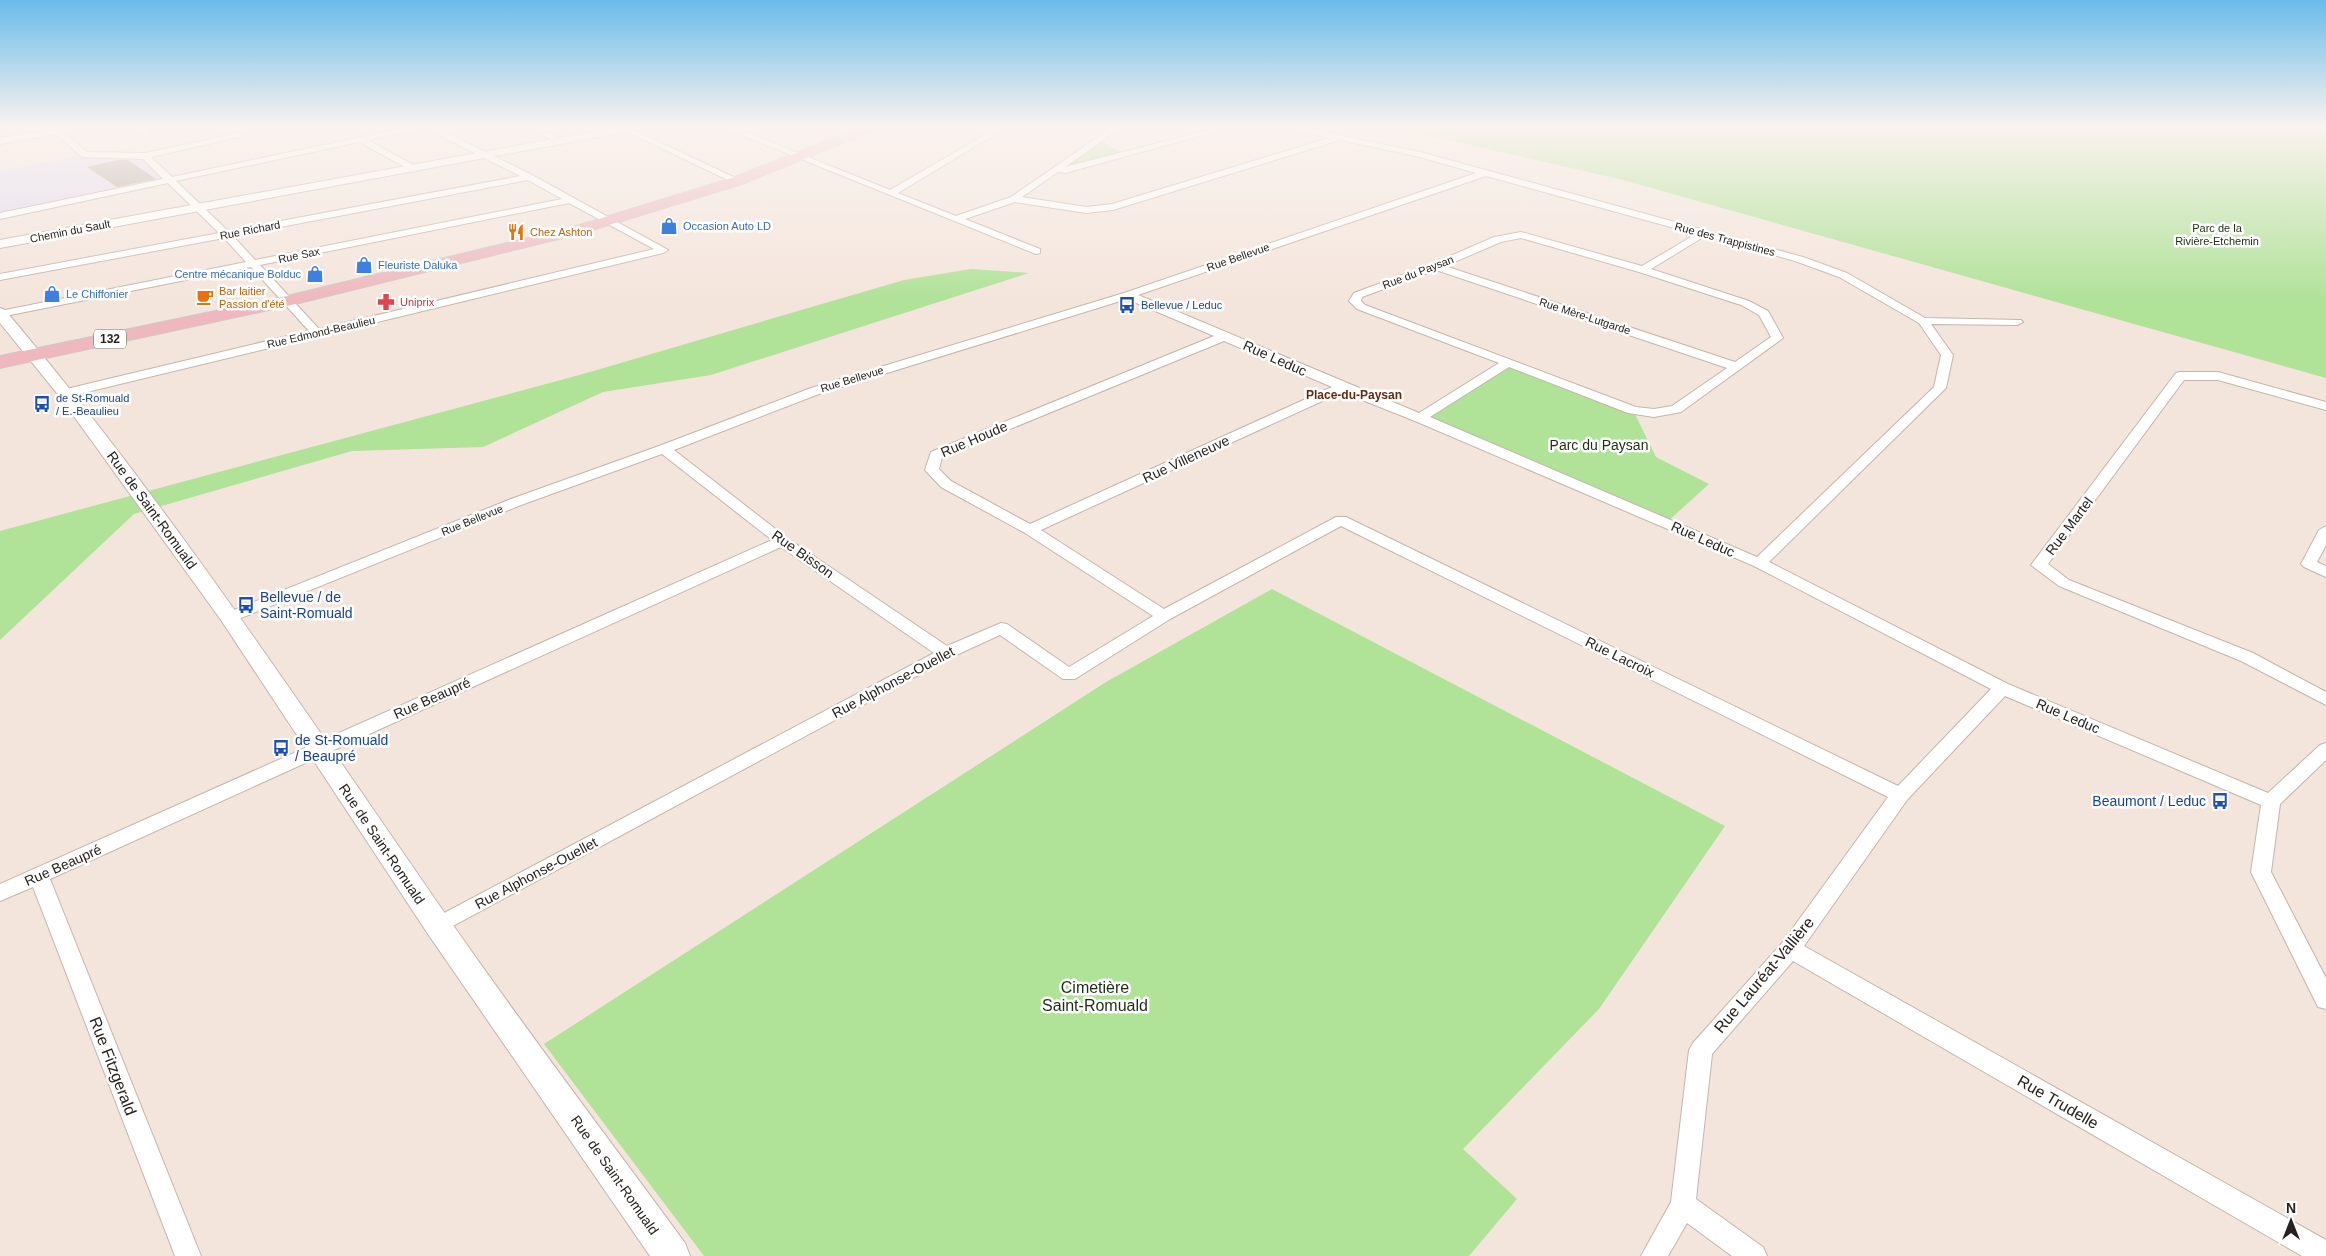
<svg xmlns="http://www.w3.org/2000/svg" width="2326" height="1256" viewBox="0 0 2326 1256" font-family="Arial,sans-serif">
	<rect width="100%" height="100%" fill="#f4e5dc"/>
	<path fill="#e2daef" d="M85,155L145,156L172,180L0,216V171Z"/>
	<path fill="#b0e298" d="M1388,126H2326V378L1623,180Z
		M1099,140L1124,154L1053,173Z
		M971,269L1029,273L711,375L603,392L483,447L352,451L134,514L0,640V531L583,374L904,280Z
		M1508,362L1633,410L1656,457L1709,484L1666,523L1420,418Z
		M1272,589L1725,826L1599,1009L1463,1149L1517,1199L1469,1256H704L544,1044L1106,682Z"/>
	<path fill="#b3a79d" d="M118,160H128L156,179L117,187L87,167Z"/>
	<g fill="none" stroke-linecap="round" stroke-linejoin="round">
		<g stroke="#c3b5ad" stroke-width="2">
			<path id="street" d="M48,126H56L59,128L91,126L90,128L64,132L87,152L145,153L239,133L243,136L151,157L172,177L413,126H433L532,175L668,250L663,253L66,397L62,396L60,393L62,390L309,331L251,267L0,317V311L246,262L224,238L0,280V274L219,233L168,183L0,219V213L163,179L143,159L82,157L56,134L0,144V138L51,130ZM425,128L520,176L228,231L176,181L359,142L414,172L418,169L417,167L368,140ZM528,180L562,199L255,260L233,236ZM569,203L654,249L319,329L260,265Z
				M133,126H142L151,134L144,136Z
				M525,126H535L565,141L558,143Z
				M615,126H625L742,181L734,183Z
				M719,126H843L839,128L741,130L890,190L1000,126H1009L898,193L956,216L1011,197L1114,126H1123L1065,167L1224,126H1236L1065,173L1058,172L1022,197L1086,207L1112,204L1329,138L1280,126H1294L1420,152L1803,257L1847,273L1925,318L2021,320L2023,322L2017,325L1931,324L1953,355L1946,388L1769,562L2008,684L2268,793L2320,745L2326,743V760L2280,804L2271,872L2326,978V1009L2318,1007L2251,872L2261,805L2005,696L1907,800L1804,946L2326,1240V1256H2302L1793,961L1712,1054L1696,1199L1763,1247L1767,1256H1732L1687,1223L1668,1256H1641L1671,1202L1689,1050L1693,1043L1782,943L1888,797L1341,526L1170,619L1075,679H1063L1000,635L952,657L438,934L431,932L427,926L431,920L934,653L781,547L50,879L201,1256H175L33,887L0,901V884L772,540L662,454L521,505L236,620H224L222,617L224,614L511,499L659,446L811,388L1124,293L1476,173L1416,156L1340,140L1113,210L1086,213L1015,202L965,219L1040,249V253L1036,254ZM1486,176L1696,234L1642,266L1521,232L1494,237L1432,264L1354,293L1349,301L1357,309L1499,363L1419,413L1138,295ZM1705,236L1795,261L1839,277L1919,323L1941,355L1934,387L1757,557L1430,417L1509,367L1628,413L1654,417L1681,412L1783,338L1768,311L1749,301L1651,269ZM1521,238L1639,272L1741,305L1759,315L1771,337L1735,362L1445,266L1501,242ZM1436,270L1727,368L1672,406L1654,409L1636,407L1365,305L1361,301L1362,297ZM1127,299L1214,336L931,452L925,470L941,487L1025,533L1153,616L1069,667L1007,624L1001,623L947,646L787,538L674,450L819,394ZM1224,341L1332,387L1030,524L951,481L939,469L942,457ZM1342,392L1415,421L1754,566L1991,689L1898,786L1346,517H1336L1164,609L1041,530Z
				M2180,372H2218L2326,402V410L2218,380H2184L2048,564L2069,580L2253,653L2326,692V705L2241,661L2059,586L2031,565L2176,373Z
				M2326,526V545L2317,562L2326,566V577L2304,567L2301,564L2319,530Z"/>
		</g>
		<g stroke="#c3b5ad" stroke-width="2">
			<path id="secondary" d="M625,126H647L641,129L0,248V240Z
				M0,308L5,310C166,501 304,710 446,915C523,1026 605,1134 685,1243L690,1256H650L428,934L221,620L60,397L0,323Z"/>
		</g>
		<g stroke="#cbcac9" stroke-width="2">
			<path id="primary" d="M864,126H880L878,129L742,184L583,233L287,306L0,368V356L287,296L573,227L732,178Z"/>
		</g>
		<use href="#street" fill="#fff" fill-rule="evenodd"/>
		<use href="#secondary" fill="#fff" fill-rule="evenodd"/>
		<use href="#primary" fill="#eeb8be" fill-rule="evenodd"/>
	</g>
	<linearGradient id="sky" x2="0" y2="1"><stop stop-color="#6bbbea"/><stop offset="0.42" stop-color="#faf3ef"/><stop offset="1" stop-color="#faf3ef" stop-opacity="0"/></linearGradient>
	<rect width="2326" height="301" fill="url(#sky)"/>
	<defs>
		<g id="shop-bare" transform="scale(1.35)"><path d="M-5-2.5h2.3a2.7 3.5 0 0 1 5.4 0H5L5.5 6h-11ZM-1.5-2.5h3a1.5 2.3 0 0 0-3 0Z" fill="#3f7fe0" stroke="#fff" stroke-width="2.5" paint-order="stroke"/></g>
		<g id="restaurant-bare" transform="scale(1.35)"><path d="M-5-6h1v4h1v-4h1v4h1v-4h1v5L-1.5 .5V6h-2V.5L-5-1ZM5-6V6H3V1.5H1.5Q1.5-4 5-6Z" fill="#e8710a" stroke="#fff" stroke-width="2.5" paint-order="stroke"/></g>
		<g id="cafe-bare" transform="scale(1.35)"><path d="M-5.5-4.5H6V0H3Q3 3.5 0 3.5H-2.5Q-5.5 3.5-5.5 0ZM3-3.2v2h1.7v-2ZM-6 4.5H4V6H-6Z" fill="#e8710a" stroke="#fff" stroke-width="2.5" paint-order="stroke"/></g>
		<g id="pharmacy-bare" transform="scale(1.35)"><path d="M-2-6h4v4h4v4h-4v4h-4v-4h-4v-4h4Z" fill="#e0444e" stroke="#fff" stroke-width="2.5" paint-order="stroke"/></g>
		<g id="bus-bare" transform="scale(1.35)"><path d="M-5-6H5V4H4V6H2V4H-2V6H-4V4H-5ZM-3.5-4V0h7V-4ZM-3.5 1.2v1.5H-2V1.2ZM2 1.2v1.5H3.5V1.2Z" fill="#1a4fb4" stroke="#fff" stroke-width="2.5" paint-order="stroke"/></g>
	</defs>
	<g fill-rule="evenodd">
		<use href="#shop-bare" x="669" y="226"/>
		<use href="#restaurant-bare" x="516" y="232"/>
		<use href="#shop-bare" x="364" y="265"/>
		<use href="#shop-bare" x="315" y="274"/>
		<use href="#shop-bare" x="52" y="294"/>
		<use href="#cafe-bare" x="205" y="297"/>
		<use href="#pharmacy-bare" x="386" y="302"/>
		<use href="#bus-bare" x="1127" y="305"/>
		<use href="#bus-bare" x="42" y="404"/>
		<use href="#bus-bare" x="246" y="605"/>
		<use href="#bus-bare" x="281" y="748"/>
		<use href="#bus-bare" x="2220" y="801"/>
	</g>
	<g text-anchor="middle" dominant-baseline="central" stroke-width="5" stroke-linejoin="round" paint-order="stroke">
		<g font-size="11" fill="#366cbe" stroke="#fff" text-anchor="start">
			<text x="683" y="226">Occasion Auto LD</text>
			<text x="378" y="265">Fleuriste Daluka</text>
			<text x="301" y="274" text-anchor="end">Centre mécanique Bolduc</text>
			<text x="66" y="294">Le Chiffonier</text>
		</g>
		<g font-size="11" fill="#1b3010" stroke="#fff">
			<text x="2217" y="228">Parc de la<tspan x="2217" dy="13">Rivière-Etchemin</tspan></text>
		</g>
		<g font-size="11" fill="#27221f" stroke="#fff">
			<text transform="translate(250 230) rotate(-11)">Rue Richard</text>
			<text transform="translate(70 231) rotate(-11)">Chemin du Sault</text>
			<text transform="translate(1725 239) rotate(15)">Rue des Trappistines</text>
			<text transform="translate(299 255) rotate(-12)">Rue Sax</text>
			<text transform="translate(1238 257) rotate(-19)">Rue Bellevue</text>
			<text transform="translate(1418 272) rotate(-21)">Rue du Paysan</text>
			<text transform="translate(1585 316) rotate(18)">Rue Mère-Lutgarde</text>
			<text transform="translate(321 332) rotate(-13)">Rue Edmond-Beaulieu</text>
			<text transform="translate(852 379) rotate(-17)">Rue Bellevue</text>
			<text transform="translate(472 520) rotate(-22)">Rue Bellevue</text>
		</g>
		<g font-size="11" fill="#c56008" stroke="#fff" text-anchor="start">
			<text x="530" y="232">Chez Ashton</text>
			<text x="219" y="291">Bar laitier<tspan x="219" dy="13">Passion d'été</tspan></text>
		</g>
		<g font-size="11" fill="#be3a42" stroke="#fff" text-anchor="start">
			<text x="400" y="302">Uniprix</text>
		</g>
		<g font-size="11" fill="#164399" stroke="#fff" text-anchor="start">
			<text x="1141" y="305">Bellevue / Leduc</text>
			<text x="56" y="398">de St-Romuald<tspan x="56" dy="13">/ E.-Beaulieu</tspan></text>
		</g>
		<rect fill="#fff" stroke="#686462" stroke-width="1" x="94" y="329.5" width="32" height="19" rx="4"/>
		<g font-size="12" font-weight="bold" fill="#27221f">
			<text x="110" y="339">132</text>
		</g>
		<g font-size="12" font-weight="bold" fill="#68270f" stroke="#fff">
			<text x="1354" y="395">Place-du-Paysan</text>
		</g>
		<g font-size="14" fill="#27221f" stroke="#fff">
			<text transform="translate(1275 358) rotate(24)">Rue Leduc</text>
			<text transform="translate(974 439) rotate(-23)">Rue Houde</text>
			<text transform="translate(1186 459) rotate(-25)">Rue Villeneuve</text>
			<text transform="translate(152 510) rotate(54)">Rue de Saint-Romuald</text>
			<text transform="translate(2069 526) rotate(-53)">Rue Martel</text>
			<text transform="translate(1703 539) rotate(24)">Rue Leduc</text>
			<text transform="translate(803 554) rotate(35)">Rue Bisson</text>
			<text transform="translate(1620 657) rotate(26)">Rue Lacroix</text>
			<text transform="translate(893 682) rotate(-28)">Rue Alphonse-Ouellet</text>
			<text transform="translate(432 698) rotate(-24)">Rue Beaupré</text>
			<text transform="translate(2068 716) rotate(23)">Rue Leduc</text>
			<text transform="translate(382 844) rotate(56)">Rue de Saint-Romuald</text>
			<text transform="translate(63 865) rotate(-24)">Rue Beaupré</text>
			<text transform="translate(536 873) rotate(-28)">Rue Alphonse-Ouellet</text>
			<text transform="translate(615 1175) rotate(55)">Rue de Saint-Romuald</text>
		</g>
		<g font-size="14" fill="#1b3010" stroke="#fff">
			<text x="1599" y="445">Parc du Paysan</text>
		</g>
		<g font-size="14" fill="#164399" stroke="#fff" text-anchor="start">
			<text x="260" y="597">Bellevue / de<tspan x="260" dy="16">Saint-Romuald</tspan></text>
			<text x="295" y="740">de St-Romuald<tspan x="295" dy="16">/ Beaupré</tspan></text>
			<text x="2206" y="801" text-anchor="end">Beaumont / Leduc</text>
		</g>
		<g font-size="16" fill="#27221f" stroke="#fff">
			<text transform="translate(1764 975) rotate(-50)">Rue Lauréat-Vallière</text>
			<text transform="translate(113 1066) rotate(69)">Rue Fitzgerald</text>
			<text transform="translate(2058 1102) rotate(30)">Rue Trudelle</text>
		</g>
		<g font-size="16" fill="#1b3010" stroke="#fff">
			<text x="1095" y="987">Cimetière<tspan x="1095" dy="18">Saint-Romuald</tspan></text>
		</g>
	</g>
	<g transform="translate(2291 1221)" stroke="#ffffff" stroke-width="4" paint-order="stroke">
	<path d="M0-4L9 19L0 12L-9 19Z" fill="#27221f"/>
	<text y="-8" font-size="14" font-weight="bold" text-anchor="middle" fill="#27221f">N</text>
	</g>
</svg>
